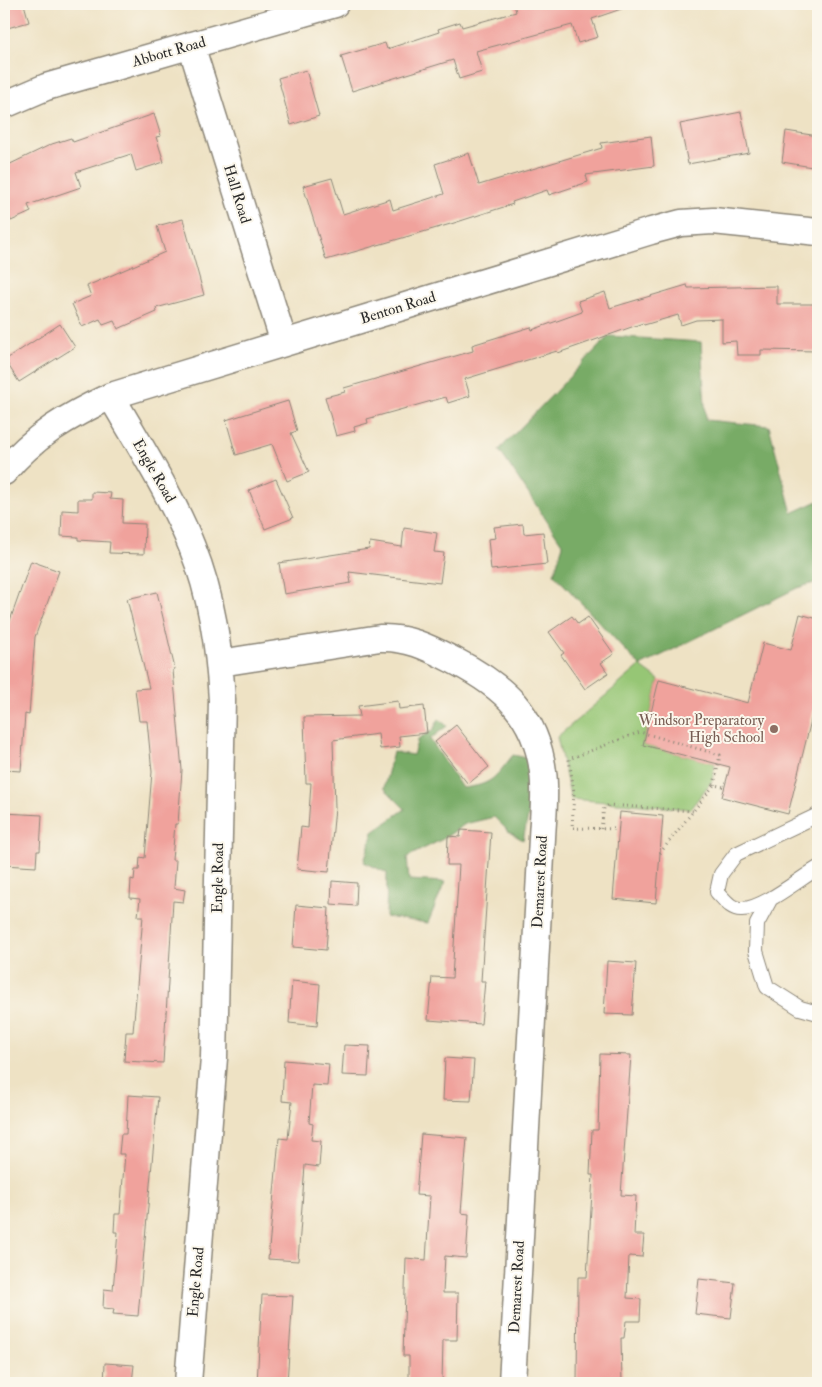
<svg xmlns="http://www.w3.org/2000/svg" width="822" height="1387" viewBox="0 0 822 1387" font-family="'IM FELL Double Pica',serif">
	<rect width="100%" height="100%" fill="#fbf7ec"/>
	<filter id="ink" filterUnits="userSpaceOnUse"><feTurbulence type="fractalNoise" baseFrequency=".02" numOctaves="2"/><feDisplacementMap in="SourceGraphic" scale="10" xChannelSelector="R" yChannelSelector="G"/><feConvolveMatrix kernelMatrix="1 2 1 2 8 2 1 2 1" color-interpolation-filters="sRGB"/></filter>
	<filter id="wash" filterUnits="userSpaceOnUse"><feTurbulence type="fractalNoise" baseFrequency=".0096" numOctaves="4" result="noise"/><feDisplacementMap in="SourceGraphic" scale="20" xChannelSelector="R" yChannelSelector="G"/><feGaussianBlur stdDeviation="1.12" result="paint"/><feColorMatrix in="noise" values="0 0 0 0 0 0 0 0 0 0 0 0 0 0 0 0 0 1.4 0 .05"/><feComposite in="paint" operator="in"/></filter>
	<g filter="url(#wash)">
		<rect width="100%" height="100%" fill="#eee2c4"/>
		<path fill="#96c675" stroke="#607850" d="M640,666L659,680L643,745L715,763L712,781L690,809L571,799L557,737Z"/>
		<path fill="#78ab66" stroke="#526b48" d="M609,336L701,342L706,420L769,426L792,513L818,501V582L797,588L640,666L554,574L563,545L499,450Z
			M439,719L447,726L430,739L462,788C493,785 495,777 513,755L532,759L531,803L523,840L509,832L494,817L465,824L443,839L407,857L409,880L445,882L428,923L386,917L387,873L364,862L373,832L405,809L384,788L393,752L413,755L418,739L433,730Z"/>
		<g id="blocks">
			<path fill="#f0a29c" d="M4,4H24L29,22L4,29Z
				M514,4H627V7L592,19L598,37L578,43L572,25L476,51L482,72L459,79L453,60L352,91L341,56L385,43L387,49L439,32L438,29L460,22L462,27L516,12Z
				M306,70L319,116L291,125L278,78Z
				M741,112L749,153L688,164L680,124Z
				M154,114L161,136L156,137L164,162L136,171L131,154L76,172L81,187L28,205L31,212L11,221L4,204V167L52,144L71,138L73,142Z
				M786,131L818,136V168L782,162Z
				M651,136L654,166L586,175L588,182L549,195L547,190L512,202L513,204L454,223L326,260L303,186L332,178L343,214L390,199L393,210L444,194L435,164L469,153L479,185L602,148L601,143Z
				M183,219L204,295L156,308L157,312L118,329L114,321L103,325L100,319L82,327L72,304L91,296L87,286L165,252L157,226Z
				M687,285L688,288L777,286V304H818V351L761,350V355H737L736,341L722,342V319L696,320L681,325L678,315L644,325L643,323L558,353L557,351L465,379L470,396L448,403L446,397L367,419L368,423L354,427L355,431L336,436L325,397L345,392L344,388L473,351L472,345L531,327L532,330L582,312L578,301L605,292L610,308Z
				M60,324L75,347L19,382L5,360Z
				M288,401L297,431L291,433L309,472L287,481L272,444L236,455L226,420Z
				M276,479L293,518L265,529L249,490Z
				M92,492L111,493L110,499L123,500L122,523L145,524L144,554L109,553L110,542L78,540V537L61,536L62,510L78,511V499H92Z
				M523,524L524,534L543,532L547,564L491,570L488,539L496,538L494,527Z
				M404,528L437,533L434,552L444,553L440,583L349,572L351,583L284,594L279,563L369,549L370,542L402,547Z
				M31,561L59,571L35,637L29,715L25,714L21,771L4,770V662L7,629Z
				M157,592L175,669L173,670L182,770L178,824H175L172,860H176L174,888L185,890L183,902L173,901L163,1063L124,1061L126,1032H133L143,916H138L140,899L130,898L131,879L134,880L135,870H139L140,857L145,858L152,772L147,721H139L135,689L149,688L127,599Z
				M800,614L818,619V692L788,814L722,797L730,767L643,745L659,680L748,703L763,643L791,650Z
				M572,616L578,624L588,617L614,654L601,663L608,673L585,689L561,655L564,653L549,632Z
				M398,701L399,709L424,706L427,733L399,736L400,747L380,749L378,734L333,740L335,808L329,872L297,869L301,827L308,828L311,783H306L304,717L360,716L358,706Z
				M456,725L489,767L468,784L435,742Z
				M620,812L663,816L656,903L613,899Z
				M4,813L42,815L40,851H37L36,867L4,865Z
				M461,830L491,832L481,981H485L481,1024L428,1020L432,977L452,978L459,865H447L448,836L460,837Z
				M332,881L357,883L356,906L331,904Z
				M296,905L329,908L326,950L293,947Z
				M607,961L636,963L632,1015L604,1014Z
				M292,981L320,984L317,1026L289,1023Z
				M344,1045L370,1046L368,1076L342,1075Z
				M600,1054L631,1055L621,1195L636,1196L634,1235H644L642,1257L629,1256L627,1298L641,1299L640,1321H626L624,1338H621L622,1383H577L578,1277H587L593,1175H590L592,1130H598Z
				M445,1058L474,1060L471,1101L443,1100Z
				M284,1060L329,1064L327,1086L312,1085L309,1123L313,1124L311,1140L321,1141L319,1167L305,1165L298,1261L268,1259L279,1138L288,1139L292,1102L282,1101Z
				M128,1095L158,1097L138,1316L113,1314L114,1309L103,1308L104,1289L113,1290L118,1232H114L115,1214H120L125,1154H119L121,1134H126Z
				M421,1134L467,1138L461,1213L469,1214L466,1258L445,1256L443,1293H458L457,1340H443L442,1383H409V1356H403L406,1258L426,1260L430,1196L416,1195Z
				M699,1279L735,1283L731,1318L695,1314Z
				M262,1295L293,1296L287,1383H257Z
				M105,1363L134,1365L132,1383H104Z"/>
		</g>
	</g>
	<g filter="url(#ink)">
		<use href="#blocks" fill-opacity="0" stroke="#8c8678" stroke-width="1"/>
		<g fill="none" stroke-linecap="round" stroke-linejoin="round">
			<g stroke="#8c8678" stroke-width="16">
				<path id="lane" d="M818,815L736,854L721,874L717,892C724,899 731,910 742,909C763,909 799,879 818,868
					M770,900L757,924L756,951L767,987L800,1008L818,1013"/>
			</g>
			<g stroke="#8c8678" stroke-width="29">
				<path id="street" d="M191,45L284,343
					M4,105L46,87L335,4
					M111,396C139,445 171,494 192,547C212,596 219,648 222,700L214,1058L188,1383
					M4,472C32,437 70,415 111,396L651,231L681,223L713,221L818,232
					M220,663L380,638C409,637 429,648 455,661C503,686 536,714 543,772C546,793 543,816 542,838L512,1383"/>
			</g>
			<path stroke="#8c8678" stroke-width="3" stroke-dasharray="1 4" stroke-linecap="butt" d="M601,829L604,808L609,805L693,811
				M619,829L572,828L574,792L569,759L640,732L720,755L714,785
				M660,853L714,785L725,787"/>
			<use href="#lane" stroke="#fff" stroke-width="14"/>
			<use href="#street" stroke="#fff" stroke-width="26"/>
		</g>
	</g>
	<circle fill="#8d6e63" stroke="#fbf7ec" stroke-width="2" cx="774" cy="729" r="5"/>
	<g text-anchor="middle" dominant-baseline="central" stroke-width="4" stroke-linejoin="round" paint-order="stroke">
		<g font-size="15" fill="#2b2b2b" stroke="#fbf7ec">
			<text transform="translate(169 52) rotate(-16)">Abbott Road</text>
			<text transform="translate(237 194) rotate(73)">Hall Road</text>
			<text transform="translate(398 308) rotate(-17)">Benton Road</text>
			<text transform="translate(154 471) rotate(60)">Engle Road</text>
			<text transform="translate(218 878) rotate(-89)">Engle Road</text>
			<text transform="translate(540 882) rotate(-87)">Demarest Road</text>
			<text transform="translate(196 1282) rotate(-85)">Engle Road</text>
			<text transform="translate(517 1287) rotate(-87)">Demarest Road</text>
		</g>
		<g font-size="15" fill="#785e54" stroke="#fbf7ec" text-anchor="end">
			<text x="764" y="720">Windsor Preparatory<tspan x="764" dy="17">High School</tspan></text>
		</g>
	</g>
	<rect width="822" height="1387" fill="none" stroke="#fbf7ec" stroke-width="20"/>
</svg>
